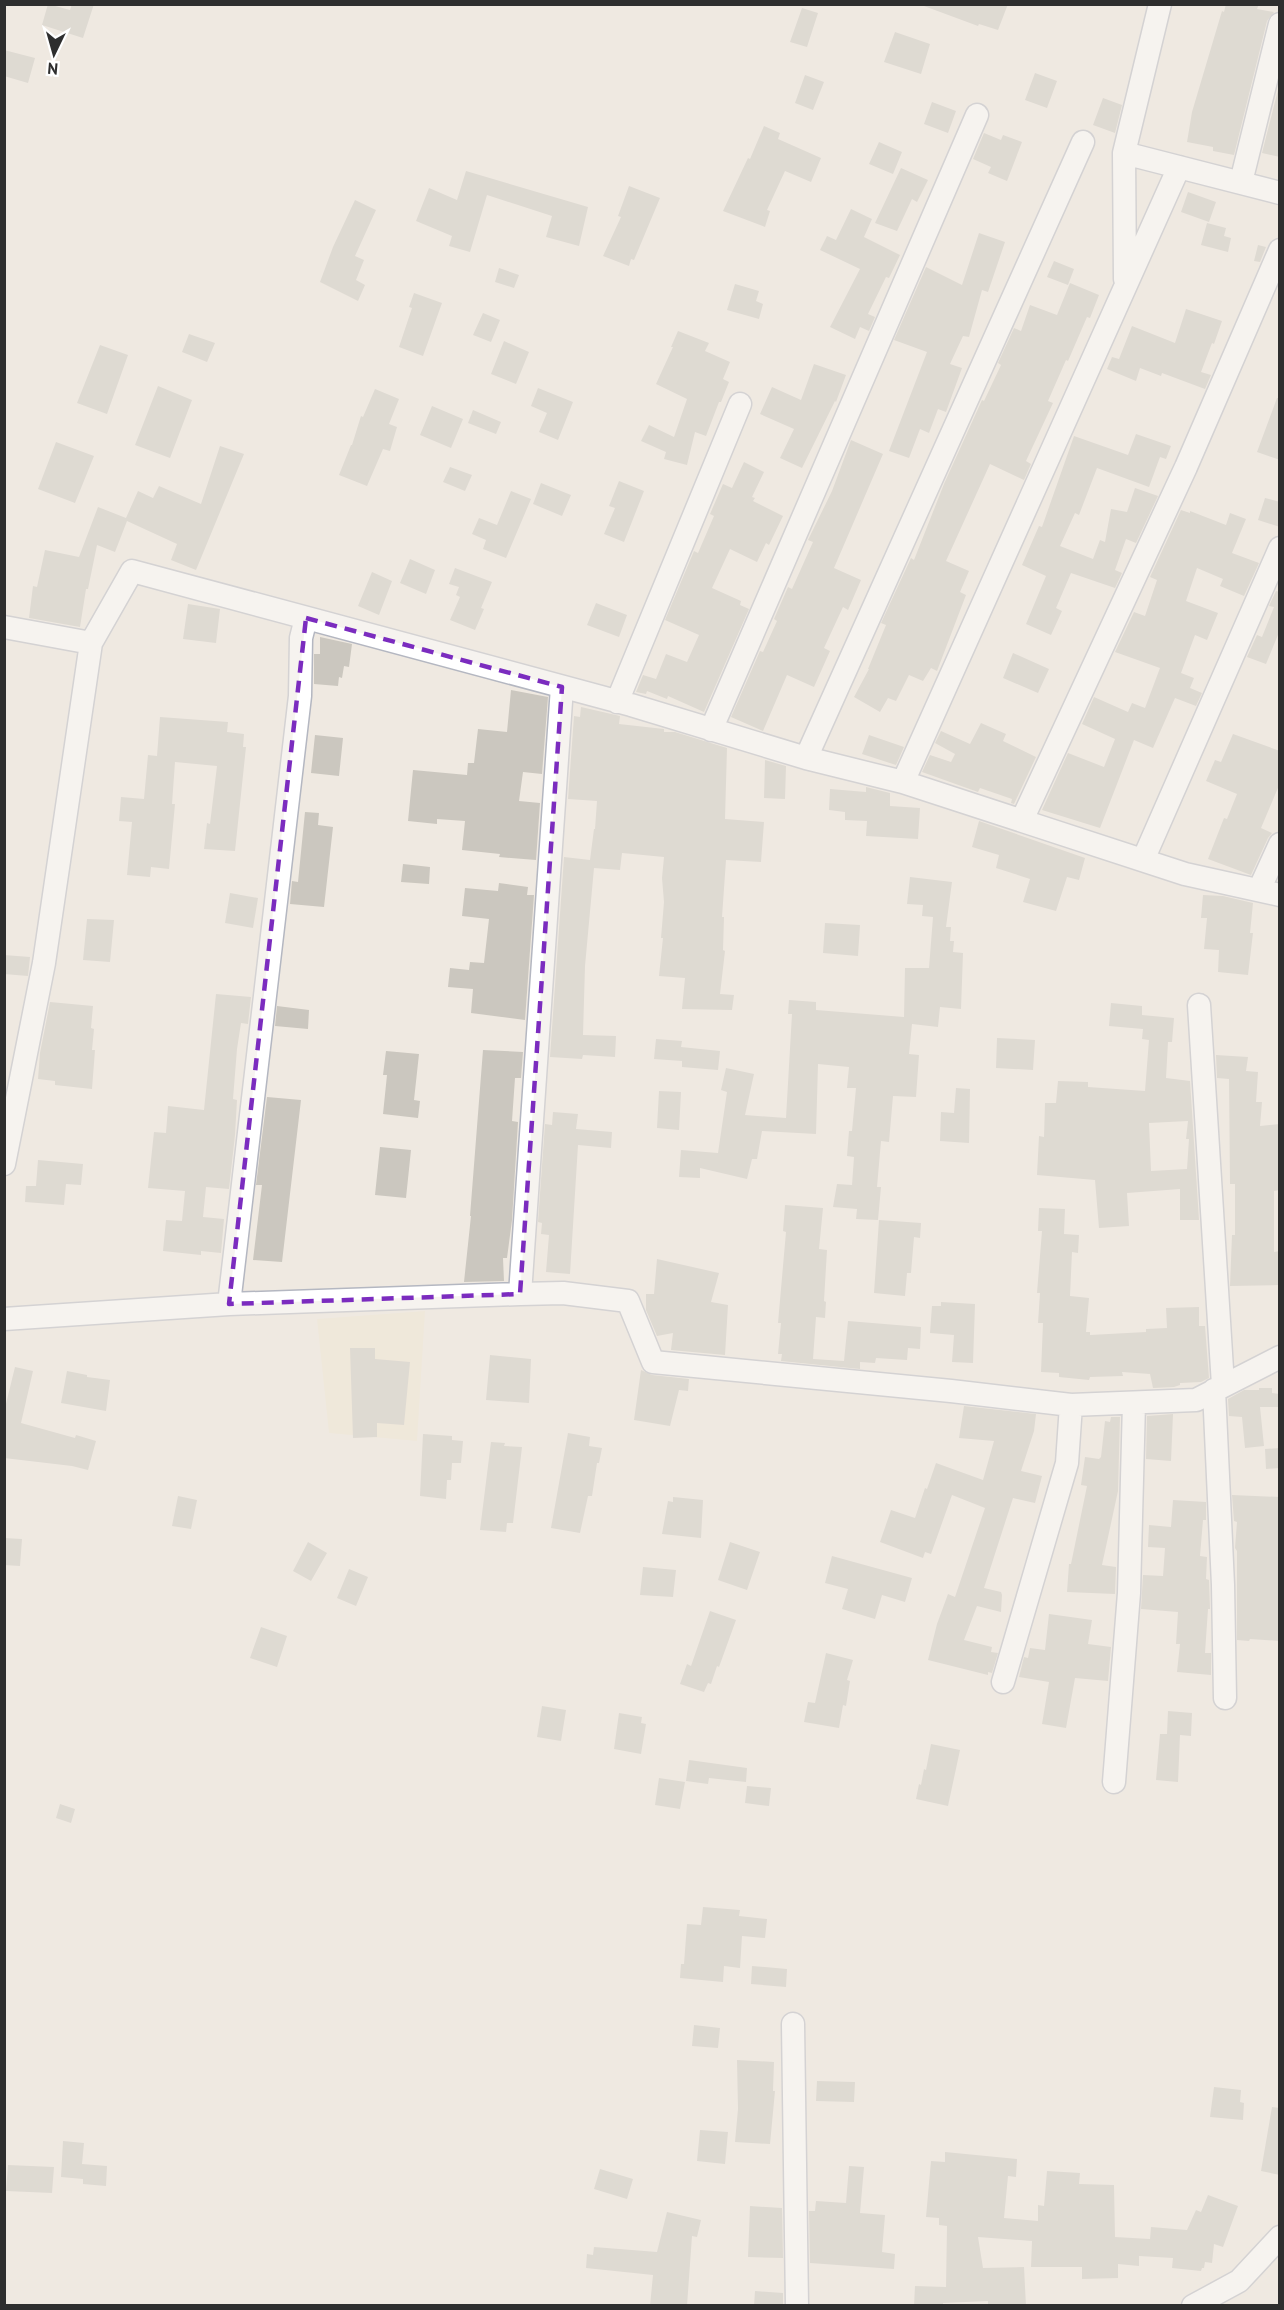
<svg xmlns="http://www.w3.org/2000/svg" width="1284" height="2310" viewBox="0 0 1284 2310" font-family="'PT Sans',sans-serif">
	<rect width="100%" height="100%" fill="#efe9e1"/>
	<path fill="#f0e6d1" d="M425,1311L417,1441L329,1433L317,1319Z"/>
	<path fill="#cbc7bf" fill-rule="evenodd" d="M48,4L70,10L72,4H94L83,38L42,25Z
		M924,4H1008L998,30L979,24L978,26L924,6Z
		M1226,4H1259L1257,9L1274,12L1267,21L1234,155L1213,151V147L1187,142L1192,112L1222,11L1224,12Z
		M802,8L818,13L807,47L790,42Z
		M895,32L930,44L921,74L884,62Z
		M4,50L35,58L28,83L4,76Z
		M1035,73L1057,81L1047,108L1025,100Z
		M805,75L824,82L813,110L795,103Z
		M1280,82V157L1262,153Z
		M1103,98L1122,105L1115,133L1093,125Z
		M932,102L956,111L948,133L924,124Z
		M764,126L780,133L778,139L821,158L811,182L785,171L767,210L770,211L765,227L723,211L748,158L750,159Z
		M984,133L1001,140L1003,135L1022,142L1007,181L988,173L991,167L973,159Z
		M879,142L902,152L893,174L869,164Z
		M901,168L928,180L917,202L912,199L897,231L875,223Z
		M466,171L588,207L579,246L546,237L552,216L487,195L470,252L449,246L452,236L416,221L429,188L457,200Z
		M629,186L660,198L634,260L631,259L629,266L603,256L621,217L618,216Z
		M1188,192L1216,202L1209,222L1181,212Z
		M355,200L376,210L355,256L364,260L356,280L365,285L358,301L320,282L333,247Z
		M851,209L872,219L864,237L900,255L889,278L886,277L868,314L875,317L869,331L860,327L855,339L830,327L860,269L820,250L827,236L836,240Z
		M1207,223L1226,228L1224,236L1231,238L1228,252L1201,245Z
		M979,233L1005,242L988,292L982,290L969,337L963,336L950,364L962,368L946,412L938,409L929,433L920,429L909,458L889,451L927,352L894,340L926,267L962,285Z
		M1258,245L1266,247L1260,262L1254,261Z
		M1054,261L1074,269L1068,285L1047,277Z
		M499,268L519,275L514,288L495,282Z
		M1070,283L1099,295L1090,318L1087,317L1068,361L1066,360L1048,401L1053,403L1026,461L1031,464L1024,480L990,464L946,561L969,571L960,592L966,595L937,671L931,668L923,681L909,675L896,701L888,698L880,712L854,697L869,669H868L886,625L881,623L911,558L914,560L944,484L982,400L984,401L1001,365L998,363L1014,328L1021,331L1030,305L1057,315Z
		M735,284L759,291L756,301L763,304L759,319L727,310Z
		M414,293L442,303L423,356L399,347L412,308L409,307Z
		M1186,309L1222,321L1214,344L1212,343L1201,372L1211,375L1205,389L1162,373L1161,376L1140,368L1136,381L1107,369L1112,357L1119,359L1132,326L1175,343Z
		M483,313L500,320L491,342L473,335Z
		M678,331L709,343L705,351L730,362L723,379L729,382L721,402H719L706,436L695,432L687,465L664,459L666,452L641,441L649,425L674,437L687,399L656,384L673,347H671Z
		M189,334L215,343L207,362L182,352Z
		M504,341L529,352L516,384L491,374Z
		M100,345L128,355L107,414L77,403Z
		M814,364L846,375L836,402L835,401L802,468L780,458L794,429L760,414L772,387L801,400Z
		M158,386L192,400L170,458L135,445Z
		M538,388L573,402L558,440L539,432L547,413L531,406Z
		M375,389L399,399L389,424L397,427L390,451L383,449L367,486L339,475L351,445H352L361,416L363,417Z
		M1277,398H1280V460L1257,452Z
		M432,406L463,419L451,448L420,435Z
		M473,410L501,422L496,434L468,423Z
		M1136,434L1171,446L1166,459L1160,457L1149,487L1097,468L1079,515L1075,513L1060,546L1093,559L1100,540L1105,542L1111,509L1127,512L1135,488L1158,496L1136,543L1126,539L1115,570L1122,573L1115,588L1071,573L1056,608L1062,611L1051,635L1026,624L1046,576L1022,565L1039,526L1042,527L1074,436L1128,455Z
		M851,440L883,454L834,568L861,580L848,610L843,607L824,648L830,651L814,687L787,675L763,731L731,717L760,651L763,652L777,621L774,619L788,587L792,589L813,542L808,540L832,491Z
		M56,442L94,456L75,503L38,489Z
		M220,446L244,454L196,570L171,560L177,544L127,521L115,552L97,545L88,589H86L80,627L29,618L33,586L37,587L45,550L79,557L98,507L126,518L138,491L153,498L159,486L201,504Z
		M744,462L764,472L752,497L755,498L753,501L783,516L769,545L766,543L757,562L730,549L712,588L741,601L740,605L749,609L704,712L668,696L667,699L647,691L646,694L636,692L643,675L656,679L666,654L687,662L699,635L665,620L694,551L698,553L714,516L710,514L723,484L732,488Z
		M450,467L472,475L465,491L443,482Z
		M619,481L644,491L624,542L604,534L615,508L609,506Z
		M541,483L571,495L562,516L533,504Z
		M511,491L531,499L506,558L483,549L486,540L472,534L479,518L497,525Z
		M1265,498L1280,502V527L1258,520Z
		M1181,510L1190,513V511L1226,525L1230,513L1246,519L1232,553L1259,563L1244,596L1220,586L1223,579L1197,568L1186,601L1218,613L1207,640L1195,635L1181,673L1194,678L1190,688L1202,693L1196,706L1175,698L1153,748L1134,740L1100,828L1042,810L1068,753L1104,767L1115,739L1082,724L1094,697L1128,712L1132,703L1145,708L1160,668L1115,652L1134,612L1145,616L1157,580L1150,577Z
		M410,559L435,570L426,594L400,583Z
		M455,568L492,582L481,608L484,609L475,630L450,620L460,597L456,595L459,587L449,584Z
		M372,572L392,581L379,615L358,606Z
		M1276,591L1280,592V630L1266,664L1247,657L1257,635L1262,637L1274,607L1269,606Z
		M596,603L627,615L619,637L587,625Z
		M188,604L220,609L216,643L183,639Z
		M320,637L352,644L349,667L344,666L342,678L339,677L338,686L314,684V654H320Z
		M1013,653L1049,669L1038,693L1003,678Z
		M511,690L548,697L542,774L523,772L519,801L540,803L536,860L499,857L500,854L462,850L465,821L437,819V824L408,821L413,770L467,775L468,763H474L478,729L507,732Z
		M581,707L620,716L619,724L664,729V732H675L727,748L725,819L764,822L761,862L726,860L722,917H724L723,950L725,951L720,994L734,995L732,1010L682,1009L685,978L659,976L663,938H661L664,902L662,878L664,857L622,853L620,870L594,868L585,966L583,1035L616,1036L615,1057L583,1055L582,1059L550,1057L564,857L590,860L594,829H595L597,801L568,799L574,716L580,717Z
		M160,717L228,722L227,732L244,734L243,747H246L235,851L204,849L207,823L210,824L217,766L175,762L172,804H175L169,869L151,867L150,877L127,875L132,822L119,821L121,797L144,799L148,755L157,756Z
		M981,723L1006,734L1003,741L1036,757L1014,804L1011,803L1012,799L980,788L978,792L922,772L930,755L951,762L955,754L935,743L941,731L970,744Z
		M1233,734L1280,751V783L1261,828L1272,833L1268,838L1251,875L1208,859L1224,818L1227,819L1237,794L1206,781L1215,760L1221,762Z
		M315,735L343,738L339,776L311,773Z
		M869,735L904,747L896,765L862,754Z
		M765,760L786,766L785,799L764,798Z
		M866,787L890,793V806L920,808L918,839L866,836L867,821L845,820V812L829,810L830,789L866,792Z
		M305,812L319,813L318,825L333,827L324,907L290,904L292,881L298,882Z
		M979,821L1085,858L1079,880L1067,877L1056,911L1023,902L1030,879L996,868L999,855L972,847Z
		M403,864L430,867L429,884L401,882Z
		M910,877L952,882L946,927H951L950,941H954L953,952L963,953L961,1009L940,1007L938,1027L912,1024L909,1054L919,1055L916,1097L893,1096L889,1142L881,1141L877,1187H881L878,1220L856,1219L857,1209L833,1207L837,1184L852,1185L854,1157L847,1156L849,1131H852L856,1088H847L849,1067L818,1064L816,1134L762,1131L757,1159H752L747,1179L700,1168V1178L679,1177L681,1150L718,1153L727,1092L721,1090L726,1068L754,1074L745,1115L786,1118L792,1014H788L789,1000L816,1002V1010L904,1017L905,968H929L933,917L922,916L923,905L907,904Z
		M499,883L528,887L527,895H534L525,1020L471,1013L473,989L448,987L450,968L469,970L470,962L484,963L489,919L462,916L465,888L498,891Z
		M230,893L258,898L253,928L225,923Z
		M1203,895L1223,896L1253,903L1250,933H1253L1248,975L1218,972L1219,950L1204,949L1207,918H1201Z
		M87,919L114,920L110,962L83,960Z
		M825,923L860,925L858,956L823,953Z
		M4,955L30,957L28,976L4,974Z
		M216,994L251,997L248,1024L241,1023L237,1049L233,1099L237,1100L235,1135L229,1189L206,1187L203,1217L224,1219L221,1253L201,1251V1255L163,1251L166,1220L182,1221L185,1191L148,1188L154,1132L166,1133L168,1106L204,1110Z
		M50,1002L93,1006L91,1028L94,1029L92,1050H95L92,1089L55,1085V1081L38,1079L40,1053Z
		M1111,1003L1142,1006V1015L1174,1018L1172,1042H1168L1166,1078L1190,1081L1199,1220H1180V1189L1127,1193L1129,1226L1099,1228L1095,1180L1037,1175L1039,1136L1044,1137L1045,1103H1056L1058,1081L1088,1082V1087L1145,1091L1149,1040L1142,1039L1143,1029L1109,1026ZM1188,1121L1186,1139H1189L1187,1169L1151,1171L1149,1123Z
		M277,1006L309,1010L308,1029L275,1026Z
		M997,1038L1035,1040L1033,1070L996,1068Z
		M656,1039L682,1041L681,1047L720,1051L718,1070L682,1067V1061L654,1059Z
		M483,1050L523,1052L521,1078H515L512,1121L518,1122L512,1220L507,1258H503L504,1281L464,1282L471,1216H470Z
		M386,1051L419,1054L414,1100L420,1101L418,1118L383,1114L387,1075H383Z
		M1216,1055L1248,1057L1246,1071L1258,1072L1256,1102H1262L1260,1126L1280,1124V1190L1274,1191V1252L1280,1251V1285L1230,1286L1232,1235H1235V1184H1230L1229,1079L1217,1078Z
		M956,1088L970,1089L969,1143L940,1141L941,1112L954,1113Z
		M659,1091L681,1092L679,1130L657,1128Z
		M267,1097L301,1100L282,1262L253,1260L262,1185H256Z
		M553,1112L578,1114L576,1129L612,1132L611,1148L578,1145L570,1274L546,1272L549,1235L541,1234L542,1223L538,1222L545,1124L552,1125Z
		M380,1147L411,1150L406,1198L375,1195Z
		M38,1160L83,1164L81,1185L66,1184L64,1205L25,1202L26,1186H36Z
		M785,1205L823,1208L819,1249L827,1250L824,1301L826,1302L825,1318L816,1317L813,1359L844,1361L848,1321L921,1327L920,1349L908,1348L907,1360L876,1358L875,1363L860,1362V1369L781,1361L782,1354H778L781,1323H778L786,1232L783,1231Z
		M1039,1208L1065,1209L1064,1234L1079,1235L1078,1253L1072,1252L1070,1296L1089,1298L1086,1332H1090V1335L1146,1332V1329L1167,1328L1166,1308L1199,1307V1326H1205L1209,1378L1201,1382L1180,1383V1385L1174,1387L1153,1388L1150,1374L1122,1372L1123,1376L1090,1377L1089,1380L1059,1377V1373L1041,1372L1043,1323H1038L1040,1293H1037L1042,1231H1038Z
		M879,1220L921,1223L920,1238L914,1237L911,1273H907L905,1296L874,1293Z
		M657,1259L719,1273L711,1302L728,1305L725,1355L671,1350L673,1333L657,1336L646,1310V1294H654Z
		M941,1302L975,1304L973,1363L952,1362L954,1335L930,1333L932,1306H941Z
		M350,1348H375V1359L410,1362L404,1425L377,1423V1437L353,1438Z
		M490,1355L531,1359L529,1403L486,1400Z
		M15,1367L33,1371L21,1423L75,1438L76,1435L96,1441L88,1470L72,1466L4,1458V1412Z
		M641,1370L652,1375L689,1379L688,1391L679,1390L670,1426L634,1420Z
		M67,1371L87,1375V1377L110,1380L106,1411L61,1403Z
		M1259,1388H1272V1393L1280,1394V1407H1260L1264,1446L1245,1448L1242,1417L1229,1416L1228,1399L1244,1390H1259Z
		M964,1406L1036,1414L1034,1431L1021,1471L1042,1476L1035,1503L1013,1498L984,1588L1001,1592L1002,1595L1001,1612L977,1606L964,1640L992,1647L991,1652L998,1653L992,1673L988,1672V1675L928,1660L937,1624L948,1594L955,1597L985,1508L952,1495L931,1554L925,1552L923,1558L880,1542L891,1510L915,1518L925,1488L927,1489L936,1463L983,1480L994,1441L959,1438Z
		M1173,1414L1171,1461L1146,1459L1147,1416Z
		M1111,1417H1120L1118,1491L1102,1565L1116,1567L1115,1594L1067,1592L1069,1564H1071L1087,1486L1081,1485L1085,1457L1099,1459L1101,1457L1105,1421L1110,1422Z
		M568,1433L590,1437L589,1446L602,1448L599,1463H597L592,1496H588L580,1533L551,1528Z
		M423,1434L452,1436V1440L463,1441L461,1463H452L451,1480H447L446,1499L420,1496Z
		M491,1442L505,1443L504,1446L522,1447L513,1523H507L506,1532L480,1530Z
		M1280,1448V1468L1266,1469L1265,1449Z
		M1232,1495L1280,1497V1641L1250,1639L1249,1641L1237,1640V1551L1235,1548L1237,1522L1234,1521Z
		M178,1496L197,1500L191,1529L172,1526Z
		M673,1497L703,1500L701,1538L662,1534L668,1501L673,1502Z
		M1173,1500L1206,1502V1520H1203L1200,1556L1207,1557L1206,1579L1209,1580L1210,1609H1208L1205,1653H1211V1675L1177,1672L1180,1644H1176L1178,1612L1141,1609L1143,1575L1163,1576L1165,1548L1148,1547L1149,1525L1171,1527Z
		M4,1538L22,1539L20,1566L4,1565Z
		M308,1542L327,1553L311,1581L293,1571Z
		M730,1542L760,1552L747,1590L718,1580Z
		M832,1556L912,1578L905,1602L882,1595L875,1619L842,1609L848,1589L825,1583Z
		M643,1567L676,1570L673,1597L640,1595Z
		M349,1569L368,1577L356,1606L337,1598Z
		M710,1611L736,1620L719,1667L717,1666L711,1684L708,1683L704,1692L680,1684L687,1664L691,1666Z
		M1049,1614L1092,1620L1088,1644L1111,1647L1108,1681L1075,1678L1066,1728L1042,1724L1049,1682L1019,1677L1024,1657L1028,1658L1030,1648L1045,1650Z
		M261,1627L287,1636L277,1667L250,1658Z
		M826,1653L853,1660L847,1680L850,1681L846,1706L843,1705L839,1728L804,1722L808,1702L815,1703Z
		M542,1706L566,1710L561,1741L537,1737Z
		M1168,1711L1192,1713L1191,1736L1180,1735L1178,1782L1156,1780L1160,1734H1167Z
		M619,1713L642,1717L641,1723L646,1724L641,1754L614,1749Z
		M931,1744L960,1750L948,1806L916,1799L919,1784L921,1785L924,1769L926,1770Z
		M689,1760L747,1768L746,1782L709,1778L708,1784L686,1781Z
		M659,1778L685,1782L680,1809L655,1805Z
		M747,1786L771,1788L769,1806L745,1803Z
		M60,1804L75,1809L71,1823L56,1818Z
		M703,1907L740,1910L739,1916L767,1919L765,1938L742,1936L740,1968L724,1966L723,1982L680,1978L681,1964H684L687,1924L701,1925Z
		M752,1966L787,1969L786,1987L751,1984Z
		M694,2025L720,2028L718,2048L692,2046Z
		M737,2060L774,2062L773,2091H775L770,2144L735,2142L738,2109Z
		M817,2081L855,2082L854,2102L816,2101Z
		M1214,2087L1241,2090L1240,2102L1244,2103L1243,2120L1210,2117Z
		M1272,2107L1280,2108V2175L1261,2171Z
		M700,2130L728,2132L725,2164L697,2161Z
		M63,2141L84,2143L82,2164L107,2166L106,2186L83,2184V2179L61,2177Z
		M945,2152L1017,2159L1016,2177L1008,2176L1004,2218L1038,2221V2205L1044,2206L1047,2171L1080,2173L1079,2184L1114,2185L1115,2237L1150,2239L1151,2227L1187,2230L1196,2210L1201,2212L1208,2195L1238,2206L1223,2247L1214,2244L1212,2263L1205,2262L1204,2268H1202L1201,2271L1172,2268L1173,2258L1139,2256V2266L1118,2264V2278L1082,2279V2267H1031L1032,2241L978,2237L983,2268L1024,2267L1026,2306H988V2301L943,2303V2306H914L915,2286L946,2287L947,2226L939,2225V2218L926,2217L931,2161L945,2162Z
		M8,2165L54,2167L52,2193L6,2191Z
		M849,2166L864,2167L860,2213L885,2215L882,2252L895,2254L894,2269L810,2263L809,2211H815L816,2201L846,2203Z
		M600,2169L633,2179L627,2199L594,2189Z
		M750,2206L782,2208L783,2258L748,2257Z
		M667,2212L701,2220L697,2237L692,2236L687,2306H650L653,2275L586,2268L587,2254L593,2255L594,2247L657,2252Z
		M755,2291L783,2293V2306H754Z"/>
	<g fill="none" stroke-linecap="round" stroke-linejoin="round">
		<g stroke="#b4b7c1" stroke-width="25">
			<path id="minor" d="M1124,153L1280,193
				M1241,182L1280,24
				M1125,279L1124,153L1160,4
				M4,627L91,643L132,571L631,705L806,758L903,782L1185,874L1280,895
				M617,702L740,404
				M711,730L977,115
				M806,758L1083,142
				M903,782L1179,167
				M1022,820L1186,467L1280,250
				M1143,860L1280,548
				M1259,890L1280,844
				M1199,1005L1223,1385
				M4,1164L44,963L91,643
				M520,1294L562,687
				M229,1304L300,696L301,638L306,618
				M4,1319L229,1304L520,1294L563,1293L628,1301L653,1362L951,1391L1071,1405L1196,1400L1280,1357
				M1214,1390L1223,1585L1225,1698
				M1003,1682L1067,1463L1071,1405
				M1114,1782L1129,1593L1134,1403
				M793,2024L797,2306
				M1193,2306L1239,2281L1280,2237"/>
		</g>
		<use href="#minor" stroke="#fff" stroke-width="22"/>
	</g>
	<path d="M0 0H1284V2310H0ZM306,618L562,687L520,1294L229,1304Z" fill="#efe9e1" fill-opacity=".55" fill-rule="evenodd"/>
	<path fill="none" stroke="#7b2cbf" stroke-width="4.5" stroke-dasharray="12 8" stroke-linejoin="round" d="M306,618L562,687L520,1294L229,1304Z"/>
	<rect width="1284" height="2310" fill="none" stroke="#2e2e2e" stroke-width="12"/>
	<g transform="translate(54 54) rotate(185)" stroke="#ffffff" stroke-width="4.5" paint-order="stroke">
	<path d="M0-4.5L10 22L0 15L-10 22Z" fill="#2e2e2e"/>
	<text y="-9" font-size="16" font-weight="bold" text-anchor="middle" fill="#2e2e2e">N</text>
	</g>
</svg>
